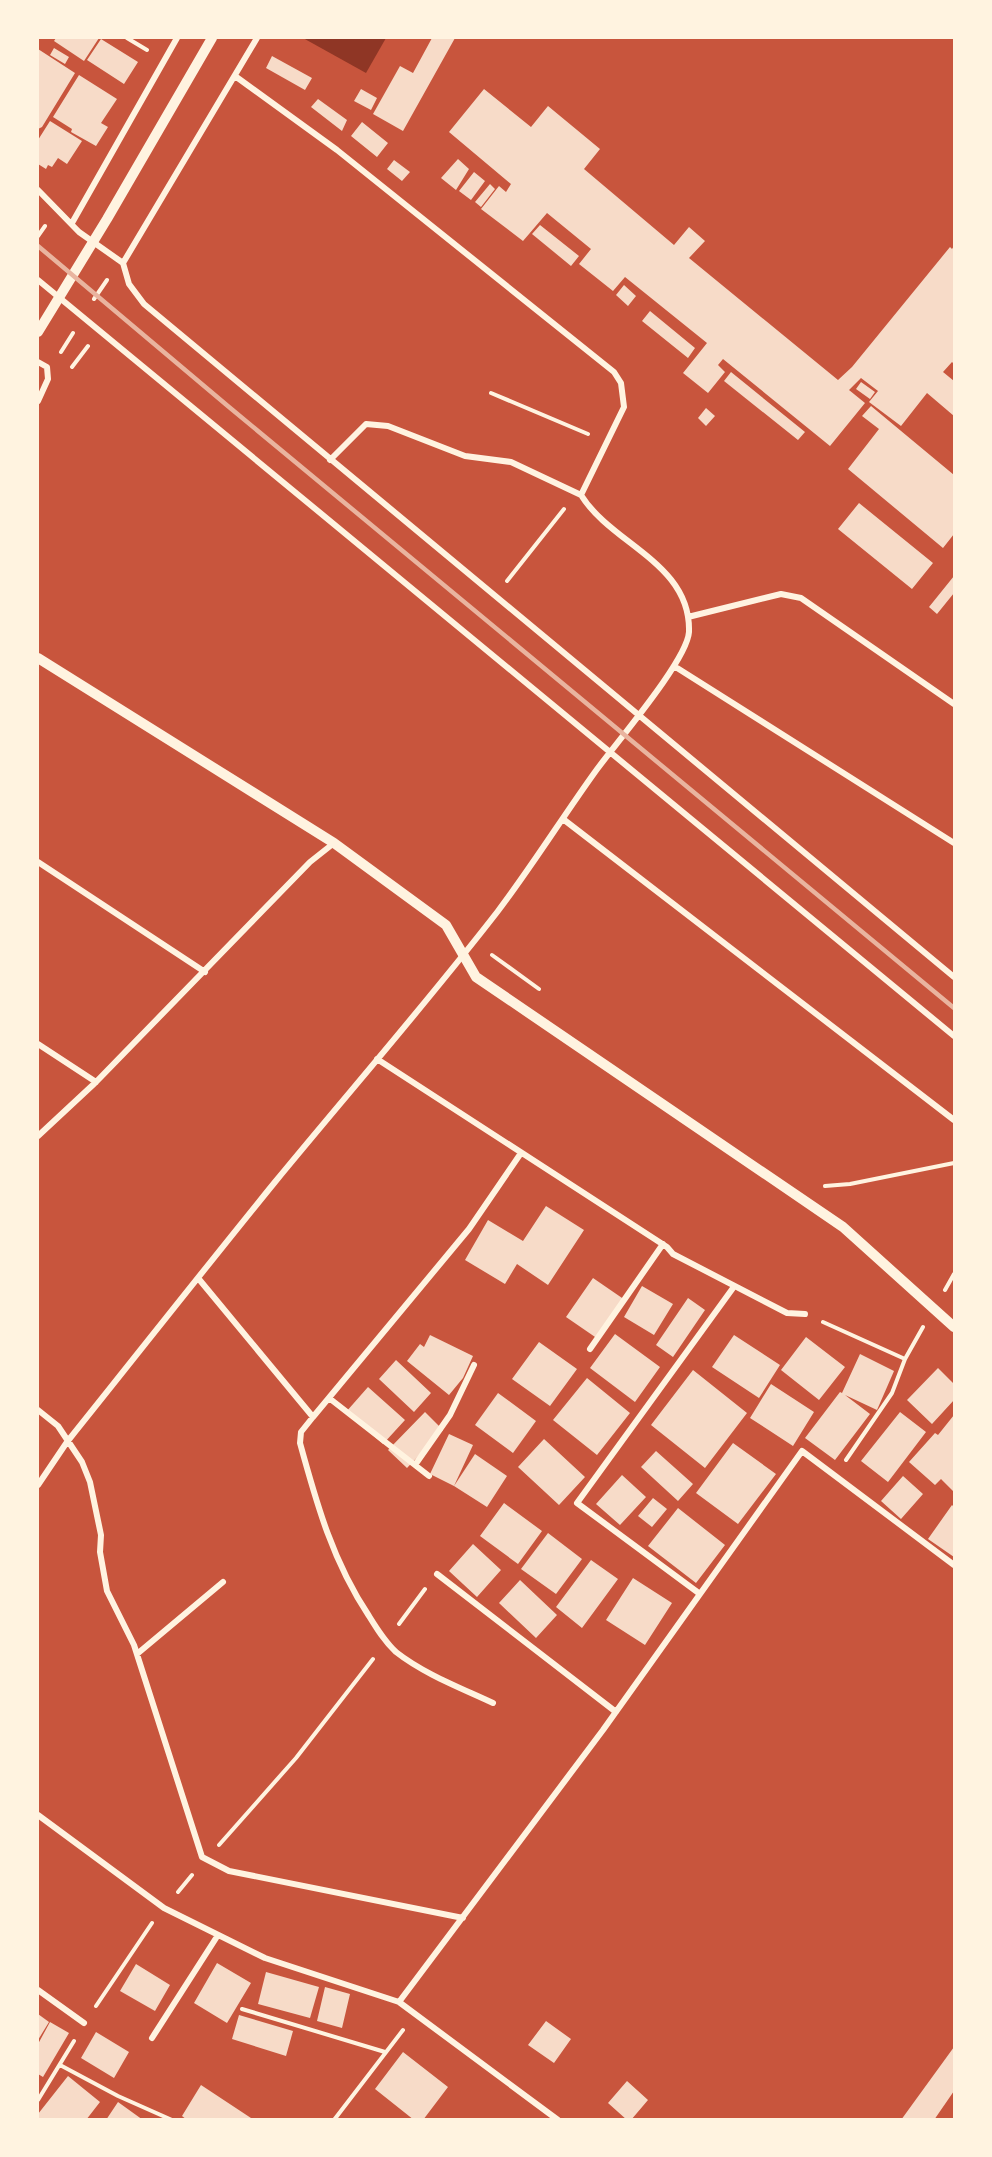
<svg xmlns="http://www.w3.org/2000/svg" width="992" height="2157" viewBox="0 0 992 2157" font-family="Rubik,sans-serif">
	<rect width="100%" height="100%" fill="#c8553d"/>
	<path fill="#8f3625" d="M303,38H386L366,73Z"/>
	<path fill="#f7dbc8" d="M56,38H99L84,61L54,41Z
		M432,38H455L403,131L373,114L400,66L413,73Z
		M101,39L138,62L124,84L87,60Z
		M54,48L69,57L65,64L50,55Z
		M38,49L75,73L42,127L38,129Z
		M272,56L312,78L305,90L266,68Z
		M79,75L117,99L101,123L108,127L96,146L71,132L72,129L53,117Z
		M361,89L377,98L371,110L354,101Z
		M484,89L531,127L548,106L600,149L584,169L674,245L689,227L705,241L689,258L838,380L852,367L950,247L952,249L954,246V364L952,362L943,372L954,381V416L927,393L901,426L869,402L878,391L861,378L849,390L865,403L830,446L723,359L718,365L725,372L708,393L683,373L707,343L625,277L613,291L579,264L591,249L547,213L523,241L481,209L499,186L506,192L511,184L449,132Z
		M318,99L347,120L342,131L311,107Z
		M50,121L82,141L67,164L58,158L52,167L48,165L46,169L38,164V140Z
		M362,122L388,143L377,157L351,136Z
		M458,159L469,169L456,190L441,178Z
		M394,160L410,172L402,181L387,169Z
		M474,172L485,181L471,200L459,191Z
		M490,184L495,189L481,207L475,202Z
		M540,225L579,256L571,266L532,234Z
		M624,285L636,296L628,306L616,295Z
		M650,311L695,348L688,358L642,321Z
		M731,372L805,432L798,440L724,381Z
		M861,382L875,392L870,399L856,389Z
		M871,406L954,475V534L943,548L848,469L879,429L862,416Z
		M706,408L715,416L706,426L698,418Z
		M859,503L933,563L912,589L838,529Z
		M954,576V593L937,614L929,607Z
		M546,1206L584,1230L548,1285L517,1264L505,1284L465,1260L488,1220L523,1241Z
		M593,1278L625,1300L598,1339L566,1317Z
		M642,1286L673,1304L654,1335L624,1317Z
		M688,1298L705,1310L673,1357L656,1345Z
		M615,1334L660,1367L635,1402L590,1368Z
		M430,1335L473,1356L463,1378L449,1395L407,1361L420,1344L424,1347Z
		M734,1335L780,1365L759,1398L712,1367Z
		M806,1337L845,1367L819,1400L781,1370Z
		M539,1342L577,1369L550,1406L512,1379Z
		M860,1354L894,1371L877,1410L845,1395L870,1414L835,1460L805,1438L840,1392L842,1393Z
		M396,1360L431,1393L414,1412L379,1379Z
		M938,1368L954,1384V1400L932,1424L907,1400Z
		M693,1370L747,1413L705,1468L651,1425Z
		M587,1378L630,1413L597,1455L553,1420Z
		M771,1384L814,1412L793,1446L750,1418Z
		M368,1387L405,1420L383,1444L346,1412Z
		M498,1393L536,1421L513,1453L475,1425Z
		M425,1412L443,1430L407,1468L388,1450Z
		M900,1412L926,1432L888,1482L861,1461Z
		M954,1415V1492L941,1479L935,1485L909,1462L935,1433L938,1435Z
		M449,1434L473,1445L454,1486L430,1474Z
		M544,1439L585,1477L559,1505L518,1467Z
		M733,1443L776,1474L738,1524L696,1493Z
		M656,1451L693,1484L678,1501L641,1467Z
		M475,1454L507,1476L487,1507L454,1486Z
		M622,1475L646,1497L620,1525L596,1504Z
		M903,1476L923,1494L901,1519L881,1501Z
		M653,1498L667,1509L652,1527L638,1516Z
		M504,1503L542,1531L518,1564L480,1536Z
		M952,1505L954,1507V1557L928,1539Z
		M678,1508L725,1545L696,1583L648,1546Z
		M548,1533L582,1559L556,1594L521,1569Z
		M473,1544L501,1570L477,1597L449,1571Z
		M591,1560L618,1579L582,1628L556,1607Z
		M633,1578L672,1603L645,1645L606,1620Z
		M520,1580L557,1615L536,1638L499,1603Z
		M217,1963L251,1983L227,2023L194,2003Z
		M136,1964L170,1985L155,2011L120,1991Z
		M266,1972L319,1987L310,2018L258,2004Z
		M325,1987L350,1994L342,2028L317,2021Z
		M38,2014L49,2022L38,2040Z
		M239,2015L293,2031L286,2056L232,2039Z
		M546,2021L571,2039L554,2063L528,2045Z
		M50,2022L69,2033L43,2077L38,2074V2044Z
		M96,2032L129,2052L114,2078L81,2058Z
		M954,2047V2091L934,2120H901Z
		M403,2052L448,2087L423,2120H414L375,2089Z
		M68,2076L100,2102L86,2120H38V2114Z
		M627,2081L648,2100L631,2120H627L608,2103Z
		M201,2085L254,2120H187L182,2116Z
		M118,2102L143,2120H106Z"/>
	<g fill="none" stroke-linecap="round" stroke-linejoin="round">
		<path stroke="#fff3e0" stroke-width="4" d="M127,38L147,50
			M38,236L45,226
			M94,299L107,280
			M61,352L73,333
			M72,367L88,346
			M491,393L588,434
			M507,581L564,509
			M492,955L539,989
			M825,1186L850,1184L954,1163
			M945,1290L954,1274
			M823,1322L905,1359
			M846,1460L892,1393L905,1359L923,1327
			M399,1624L425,1589
			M219,1845L296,1758L373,1659
			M178,1892L192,1875
			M96,2006L152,1923
			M242,2009L385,2052
			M60,2065L118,2096L172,2120
			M38,2100L74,2041
			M334,2120L403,2030"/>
		<path stroke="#fff3e0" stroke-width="6" d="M38,190L79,232L123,263L129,284L144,304L954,977
			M72,223L177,38
			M123,263L257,38
			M38,280L954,1036
			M38,362L47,367L48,379L38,401
			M330,460L366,424L388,426L465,456L511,462L581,495
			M688,617L781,594L801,598L954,704
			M674,666L954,843
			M563,819L954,1120
			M38,862L205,972
			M38,1044L96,1082
			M377,1059L667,1247L673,1254L787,1313L805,1314
			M38,1136L96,1082L310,862L334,843
			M198,1278L313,1417L301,1432L300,1443C317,1505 333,1562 369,1616C377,1629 385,1642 396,1652C424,1674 461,1688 493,1703
			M590,1349L663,1244
			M329,1398L429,1476
			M38,1410L58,1426L82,1462L90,1482L101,1535L100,1552L107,1591L134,1645L202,1857L229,1871L463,1918
			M313,1417L469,1229L521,1153
			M415,1465L450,1415L474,1365
			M38,1485L67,1442C136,1356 205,1268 275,1182C349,1092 426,1004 498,911C532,866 562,818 595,772C615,744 687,661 689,632C691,563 612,545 581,495L624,407L621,383L614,372L337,150L235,76
			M437,1574L616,1712
			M700,1594L577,1503L733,1288
			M137,1654L223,1582
			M38,1815L164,1908L265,1958L399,2002L558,2120
			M38,1990L84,2023
			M399,2002L603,1730L802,1451L954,1565
			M152,2038L218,1935"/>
		<path stroke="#fff3e0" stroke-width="10" d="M38,332L107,219L212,38
			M38,658L334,843L446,925L476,977L843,1227L954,1327"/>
		<path stroke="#e9b49f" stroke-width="4.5" d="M38,246L229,407L954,1008"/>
	</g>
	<rect width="992" height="2157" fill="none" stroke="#fff3e0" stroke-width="78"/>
</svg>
